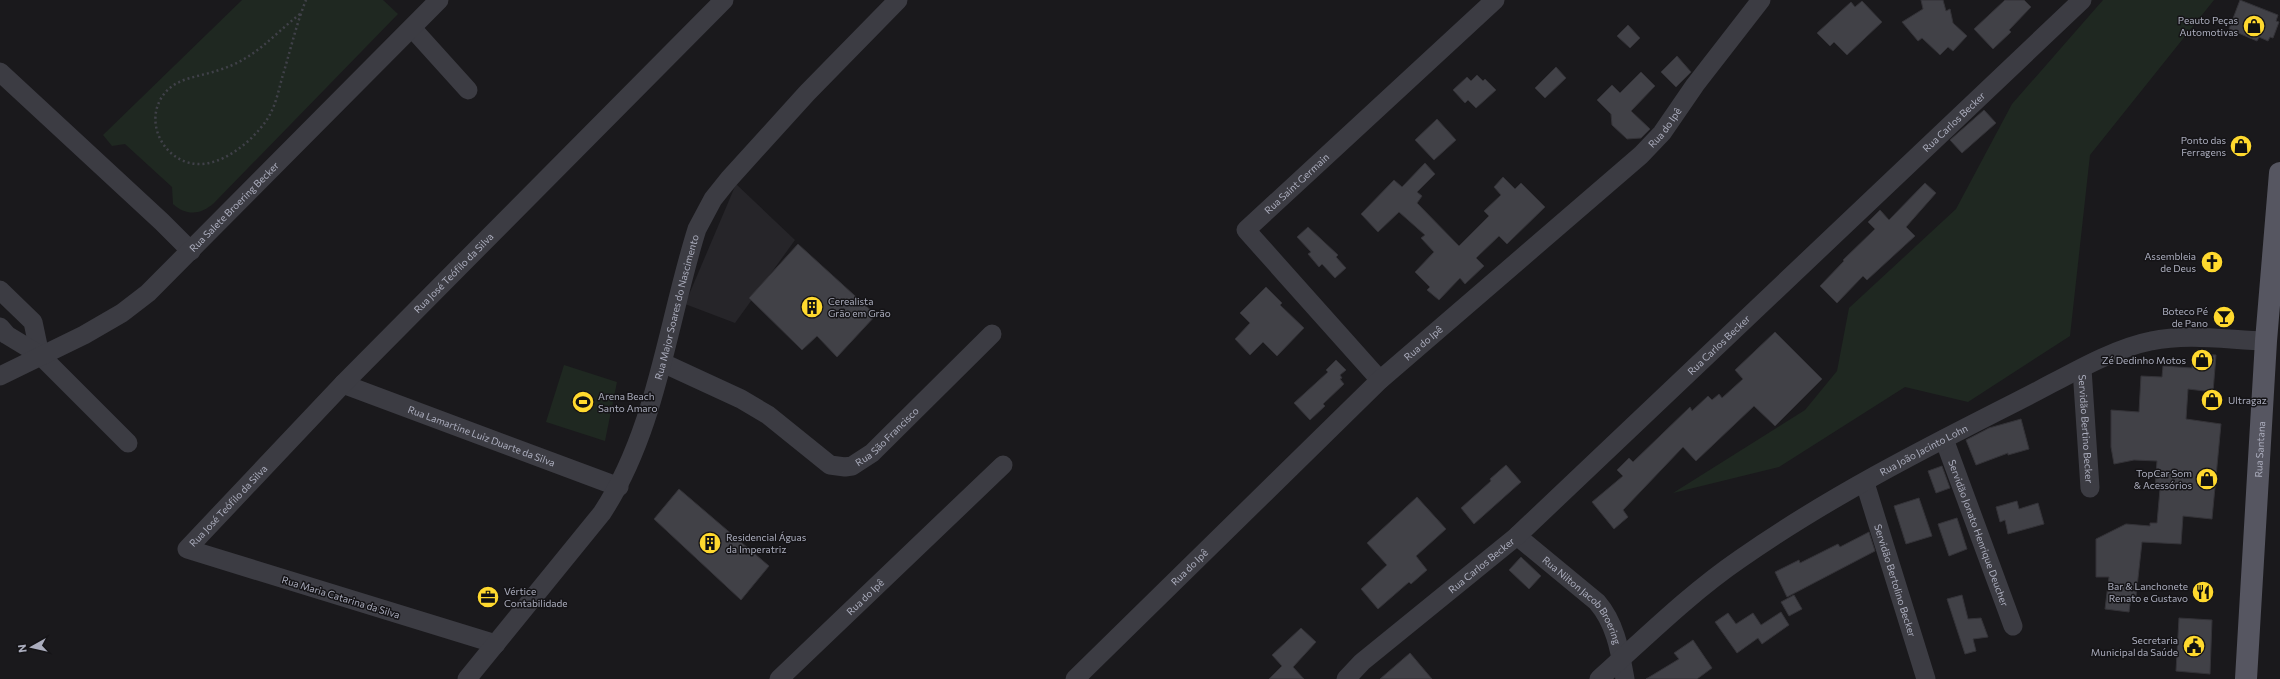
<svg xmlns="http://www.w3.org/2000/svg" width="2280" height="679" viewBox="0 0 2280 679" font-family="Commissioner,sans-serif">
	<rect width="100%" height="100%" fill="#1a191c"/>
	<path fill="#262529" d="M736,184L795,240L735,323L685,304Z"/>
	<path fill="#1f2821" d="M242,0H383L398,14L214,203C201,215 186,216 173,204L172,187L125,144L112,146L103,135Z
		M2103,0H2214L2090,155L2070,336L1968,402L1905,387L1779,467L1673,493L1805,410L1837,371L1849,308L1956,209L2012,104Z
		M564,365L617,382L605,441L546,422Z"/>
	<path fill="#414147" stroke="#343338" d="M1921,0H1943L1946,11L1950,9L1953,23L1967,36L1953,51L1948,47L1940,55L1922,38L1918,41L1902,22L1923,9Z
		M2005,0H2024L2031,7L2009,30L2011,32L1993,49L1974,29Z
		M2240,0L2278,15L2276,21L2279,22L2273,38L2270,37L2268,41L2259,37L2257,41L2229,29Z
		M1862,1L1882,22L1847,55L1834,42L1830,46L1817,33L1851,2L1855,7Z
		M1628,25L1640,38L1630,48L1617,36Z
		M1677,56L1691,72L1676,87L1661,72Z
		M1556,67L1566,78L1545,98L1535,88Z
		M1641,72L1655,86L1631,111L1650,129L1641,138L1627,139L1612,125L1611,114L1597,100L1612,85L1620,93Z
		M1477,75L1483,81L1485,79L1496,90L1476,108L1468,100L1465,103L1453,90L1467,77L1471,81Z
		M1984,110L1996,123L1962,153L1950,140Z
		M1437,119L1456,140L1434,160L1415,140Z
		M1425,163L1435,174L1417,192L1422,196L1417,203L1459,246L1489,216L1484,211L1501,195L1494,187L1503,177L1515,189L1521,183L1545,207L1507,244L1499,236L1476,258L1484,266L1465,284L1460,278L1439,300L1427,290L1430,287L1415,272L1434,252L1421,238L1425,235L1399,212L1378,232L1361,214L1394,180L1402,187Z
		M1925,183L1936,193L1906,227L1915,236L1867,280L1863,276L1837,303L1820,286L1844,261L1843,260L1875,229L1868,222L1880,210L1889,220Z
		M1308,227L1338,255L1336,257L1346,268L1335,278L1322,264L1319,267L1308,254L1311,252L1297,237Z
		M798,244L876,315L837,357L817,336L802,350L749,298Z
		M1266,287L1282,303L1280,305L1304,328L1277,356L1263,342L1250,355L1235,339L1250,323L1240,313Z
		M1775,332L1822,379L1775,426L1754,406L1696,461L1683,447L1623,510L1628,517L1614,529L1592,502L1623,476L1617,470L1629,458L1633,462L1690,407L1692,411L1708,396L1712,400L1719,394L1722,398L1743,379L1735,370Z
		M2193,354L2216,355L2213,392L2188,389L2186,419L2221,424L2212,519L2183,516L2181,544L2142,542L2136,596H2131L2129,612L2105,609L2109,577H2096V539L2126,524L2150,526V523H2157L2160,489L2155,488L2157,461L2134,460L2114,464L2111,447V410L2139,412L2141,376L2162,377L2163,366L2192,368Z
		M1336,360L1346,370L1340,375L1342,378L1340,379L1344,384L1323,404L1325,406L1310,420L1294,403L1328,372L1326,370Z
		M2021,419L2029,449L2008,455V453L1976,465L1966,440L1989,428Z
		M1506,465L1521,482L1474,524L1461,508L1491,481L1490,479Z
		M1942,466L1950,488L1936,493L1928,471Z
		M679,489L769,566L741,600L654,519Z
		M1417,497L1446,529L1416,556L1427,570L1411,584L1409,582L1378,609L1361,589L1387,565L1367,543Z
		M1919,498L1932,536L1906,544L1894,506Z
		M2017,501L2019,509L2038,503L2044,524L2008,534L2005,520L2000,522L1996,507Z
		M1957,518L1967,549L1949,556L1938,524Z
		M1869,532L1875,551L1787,597L1775,572L1799,560L1800,563L1838,544L1840,547Z
		M1521,557L1541,576L1529,589L1509,570Z
		M1794,595L1802,609L1789,616L1781,602Z
		M1962,595L1968,619L1981,618L1988,637L1973,639L1976,651L1965,654L1947,599Z
		M1781,612L1789,625L1762,644L1758,638L1737,653L1715,622L1728,613L1736,624L1753,613L1761,625Z
		M2179,618L2212,620L2210,674L2176,671Z
		M1301,628L1316,642L1293,667L1304,679H1269L1282,666L1272,655Z
		M1693,640L1712,668L1697,679H1646L1679,659L1674,653Z
		M1410,653L1432,679H1380Z"/>
	<g fill="none" stroke-linecap="round" stroke-linejoin="round">
		<path stroke="#404149" stroke-width="2.5" stroke-dasharray="2 3" stroke-linecap="butt" d="M300,14C272,36 255,59 219,70C200,77 177,77 164,94C143,121 163,161 196,164C223,166 252,141 266,121C275,108 278,93 282,78C290,52 296,25 306,0"/>
		<g stroke="#3c3c43" stroke-width="19">
			<path d="M412,28L468,90"/>
			<path d="M0,72L162,222L191,251"/>
			<path d="M0,290L33,322L40,355"/>
			<path d="M0,327L7,335L40,355L128,443"/>
			<path id="s1" d="M663,363L741,399L768,415L830,465L845,467L852,466L872,453L992,334"/>
			<path id="s2" d="M2082,369L2090,488"/>
			<path id="s3" d="M0,376L84,335L122,313L148,293L439,0"/>
			<path id="s4" d="M1380,380L1246,230L1495,0"/>
			<path id="s5" d="M343,384L619,487"/>
			<path id="s6" d="M1944,439L2013,626"/>
			<path id="s7" d="M1865,483L1926,679"/>
			<path id="s8" d="M1517,536L1597,602C1616,624 1620,652 1625,679"/>
			<path id="s9" d="M496,644L187,549L343,384L724,0"/>
			<path id="s10" d="M467,679L602,513C657,429 667,324 697,229L713,199L729,179L807,93L898,0"/>
			<path id="s11" d="M779,679L1003,465"/>
			<path id="s12" d="M1075,679L1380,380L1641,155L1662,133L1695,85L1761,0"/>
			<path id="s13" d="M1346,679L1362,662L1517,536L2082,0"/>
			<path id="s14" d="M1599,679C1645,638 1689,594 1740,559C1827,498 1923,449 2018,401C2057,382 2109,349 2151,341C2188,333 2229,340 2266,341"/>
		</g>
		<path stroke="#565661" stroke-width="22" id="s15" d="M2246,679L2266,341L2280,173"/>
	</g>
	<defs>
		<g id="shop-disc" transform="scale(1.15)"><circle r="9.5" fill="#ffd92e" stroke="#151417"/><path d="M-5-2.5h2.3a2.7 3.5 0 0 1 5.4 0H5L5.5 6h-11ZM-1.5-2.5h3a1.5 2.3 0 0 0-3 0Z" fill="#111"/></g>
		<g id="church-disc" transform="scale(1.15)"><circle r="9.5" fill="#ffd92e" stroke="#151417"/><path d="M-1.2-6h2.4v3.5h3.3v2.4h-3.3V6h-2.4V-.1h-3.3v-2.4h3.3Z" fill="#111"/></g>
		<g id="building-disc" transform="scale(1.15)"><circle r="9.5" fill="#ffd92e" stroke="#151417"/><path d="M-4-6H4V6H1V3H-1V6H-4ZM-2.5-4.3h1.7v1.8h-1.7ZM.8-4.3h1.7v1.8H.8ZM-2.5-1h1.7V.8h-1.7ZM.8-1h1.7V.8H.8Z" fill="#111"/></g>
		<g id="bar-disc" transform="scale(1.15)"><circle r="9.5" fill="#ffd92e" stroke="#151417"/><path d="M-6-5H6L.8 .8V4.5H3.5V6h-7V4.5H-.8V.8Z" fill="#111"/></g>
		<g id="stadium-disc" transform="scale(1.15)"><circle r="9.5" fill="#ffd92e" stroke="#151417"/><path d="M0-5a6.5 5 0 1 0 0 10a6.5 5 0 1 0 0-10ZM-3.5-1.8h7v3.6h-7Z" fill="#111"/></g>
		<g id="restaurant-disc" transform="scale(1.15)"><circle r="9.5" fill="#ffd92e" stroke="#151417"/><path d="M-5-6h1v4h1v-4h1v4h1v-4h1v5L-1.5 .5V6h-2V.5L-5-1ZM5-6V6H3V1.5H1.5Q1.5-4 5-6Z" fill="#111"/></g>
		<g id="office-disc" transform="scale(1.15)"><circle r="9.5" fill="#ffd92e" stroke="#151417"/><path d="M-6-3h4V-5.5h4V-3h4V5H-6ZM-1-4.5V-3h2v-1.5ZM-6 0V1H6V0Z" fill="#111"/></g>
		<g id="civic-disc" transform="scale(1.15)"><circle r="9.5" fill="#ffd92e" stroke="#151417"/><path d="M-.6-6.5H3V-4.5H.6V-3L4-1V1h2V6H-6V1h2V-1L-.6-3ZM-1.2 2.5V6h2.4V2.5Z" fill="#111"/></g>
	</defs>
	<g fill-rule="evenodd">
		<use href="#shop-disc" x="2254" y="26"/>
		<use href="#shop-disc" x="2241" y="146"/>
		<use href="#church-disc" x="2212" y="262"/>
		<use href="#building-disc" x="812" y="307"/>
		<use href="#bar-disc" x="2224" y="317"/>
		<use href="#shop-disc" x="2202" y="360"/>
		<use href="#shop-disc" x="2212" y="400"/>
		<use href="#stadium-disc" x="583" y="402"/>
		<use href="#shop-disc" x="2207" y="479"/>
		<use href="#building-disc" x="710" y="543"/>
		<use href="#restaurant-disc" x="2203" y="592"/>
		<use href="#office-disc" x="488" y="597"/>
		<use href="#civic-disc" x="2194" y="646"/>
	</g>
	<g text-anchor="middle" dominant-baseline="central" stroke-width="3" stroke-linejoin="round" paint-order="stroke">
		<g font-size="10" fill="#abadbd" stroke="#151417" text-anchor="end">
			<text x="2238" y="20">Peauto Peças<tspan x="2238" dy="12">Automotivas</tspan></text>
			<text x="2226" y="140">Ponto das<tspan x="2226" dy="12">Ferragens</tspan></text>
			<text x="2196" y="256">Assembleia<tspan x="2196" dy="12">de Deus</tspan></text>
			<text x="828" y="301" text-anchor="start">Cerealista<tspan x="828" dy="12">Grão em Grão</tspan></text>
			<text x="2208" y="311">Boteco Pé<tspan x="2208" dy="12">de Pano</tspan></text>
			<text x="2186" y="360">Zé Dedinho Motos</text>
			<text x="598" y="396" text-anchor="start">Arena Beach<tspan x="598" dy="12">Santo Amaro</tspan></text>
			<text x="2228" y="400" text-anchor="start">Ultragaz</text>
			<text x="2192" y="473">TopCar Som<tspan x="2192" dy="12">&amp; Acessórios</tspan></text>
			<text x="726" y="537" text-anchor="start">Residencial Águas<tspan x="726" dy="12">da Imperatriz</tspan></text>
			<text x="2188" y="586">Bar &amp; Lanchonete<tspan x="2188" dy="12">Renato e Gustavo</tspan></text>
			<text x="504" y="591" text-anchor="start">Vértice<tspan x="504" dy="12">Contabilidade</tspan></text>
			<text x="2178" y="640">Secretaria<tspan x="2178" dy="12">Municipal da Saúde</tspan></text>
		</g>
		<g font-size="10" fill="#abadbd" stroke="#151417">
			<text stroke="none"><textPath href="#s13" startOffset="825">Rua Carlos Becker</textPath></text>
			<text stroke="none"><textPath href="#s12" startOffset="808">Rua do Ipê</textPath></text>
			<text stroke="none"><textPath href="#s4" startOffset="270">Rua Saint Germain</textPath></text>
			<text stroke="none"><textPath href="#s3" startOffset="292">Rua Salete Broering Becker</textPath></text>
			<text stroke="none"><textPath href="#s9" startOffset="707">Rua José Teófilo da Silva</textPath></text>
			<text stroke="none"><textPath href="#s10" startOffset="434">Rua Major Soares do Nascimento</textPath></text>
			<text stroke="none"><textPath href="#s12" startOffset="484">Rua do Ipê</textPath></text>
			<text stroke="none"><textPath href="#s13" startOffset="501">Rua Carlos Becker</textPath></text>
			<text stroke="none"><textPath href="#s2" startOffset="60">Servidão Bertino Becker</textPath></text>
			<text stroke="none"><textPath href="#s5" startOffset="148">Rua Lamartine Luiz Duarte da Silva</textPath></text>
			<text stroke="none"><textPath href="#s1" startOffset="265">Rua São Francisco</textPath></text>
			<text stroke="none"><textPath href="#s15" startOffset="230">Rua Santana</textPath></text>
			<text stroke="none"><textPath href="#s14" startOffset="399">Rua João Jacinto Lohn</textPath></text>
			<text stroke="none"><textPath href="#s9" startOffset="383">Rua José Teófilo da Silva</textPath></text>
			<text stroke="none"><textPath href="#s6" startOffset="100">Servidão Jonato Henrique Deucher</textPath></text>
			<text stroke="none"><textPath href="#s13" startOffset="177">Rua Carlos Becker</textPath></text>
			<text stroke="none"><textPath href="#s12" startOffset="160">Rua do Ipê</textPath></text>
			<text stroke="none"><textPath href="#s7" startOffset="102">Servidão Bertolino Becker</textPath></text>
			<text transform="translate(341 597) rotate(17)">Rua Maria Catarina da Silva</text>
			<text stroke="none"><textPath href="#s11" startOffset="119">Rua do Ipê</textPath></text>
			<text stroke="none"><textPath href="#s8" startOffset="93">Rua Nilton Jacob Broering</textPath></text>
		</g>
	</g>
	<g transform="translate(32 647) rotate(262)" stroke="#151417" stroke-width="3" paint-order="stroke">
	<path d="M0-3L7 15L0 10L-7 15Z" fill="#abadbd"/>
	<text y="-6" font-size="11" font-weight="bold" text-anchor="middle" fill="#abadbd">N</text>
	</g>
</svg>
